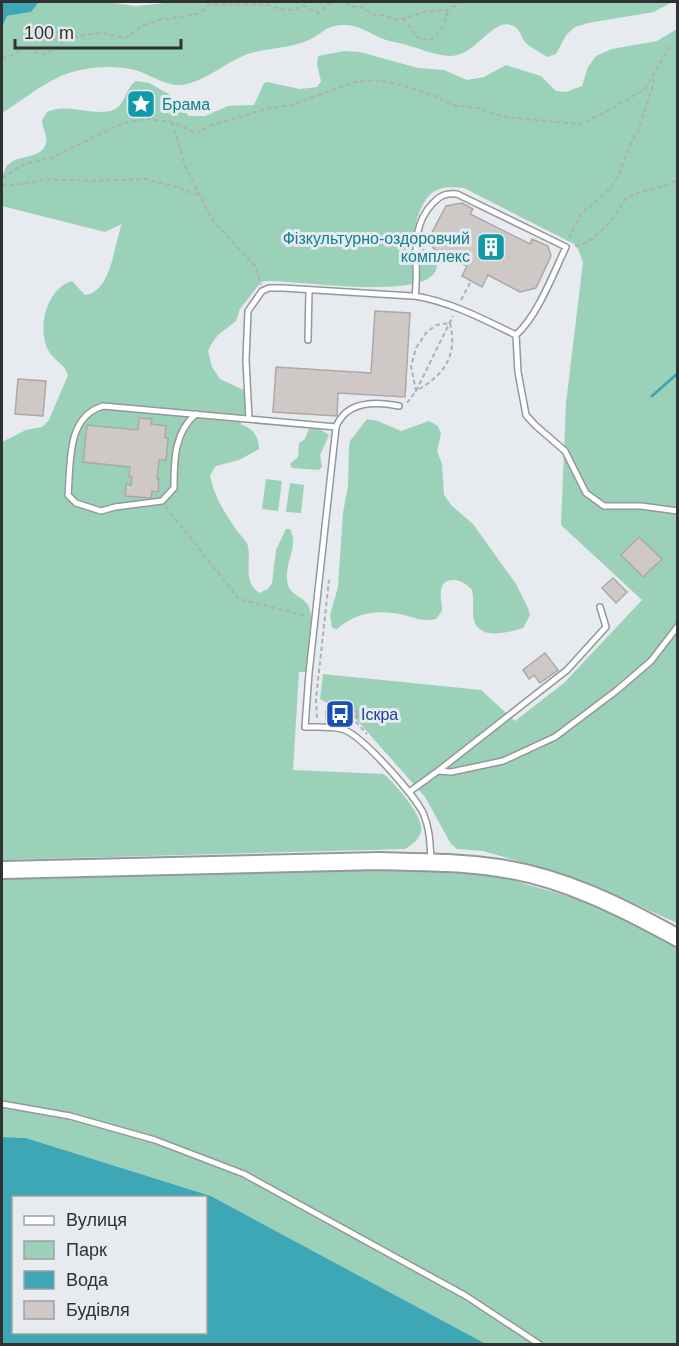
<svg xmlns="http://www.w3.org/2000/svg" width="679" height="1346" viewBox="0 0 679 1346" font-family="Arial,sans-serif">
	<rect width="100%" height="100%" fill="#e7eaee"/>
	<path fill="#9bd1b8" d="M39,2H105L136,6L174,2H672L654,12L588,23L575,27L566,35L556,54L547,57C540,52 531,48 525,42C520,36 520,27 511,25C491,19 475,58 449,56C436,55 423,50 410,46C401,43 392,42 383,39C368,33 360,24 341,25C325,26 322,34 309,40C291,48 270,48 251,53C226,61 209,80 182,85C166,87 150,74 135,70C110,64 77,67 55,79C36,88 19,103 2,113V24L7,16L31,12Z
		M677,29V923L588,883L559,873L483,851L457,849L451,844L425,797L355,718L320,699L323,674L481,690L515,721L564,683L642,600L561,525L566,403L583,262L578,249L574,244L464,188C437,185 427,191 418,216C416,222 414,227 416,234C420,246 430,255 437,265C437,304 292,279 265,281L261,282L240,309L236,321L218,335L212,343L208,351L212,367L220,379L248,392L251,404L241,419V425C252,427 259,436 259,449L239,460L216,466L210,475C214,499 231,524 247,543C253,560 241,579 259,593L268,589L272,583L276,550L286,529H290C299,546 285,562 287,579C288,597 304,595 309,607C316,627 306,652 306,672H299L293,770L384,774C396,785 419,811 421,826C423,837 413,844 405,849L2,860V442L26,430L42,427L49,420L68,375C65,364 53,360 48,350C37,328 46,289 72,281L85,295C112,292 114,243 122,224L105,232L2,206C2,194 0,179 5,169C14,152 41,162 46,143C48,135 42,128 42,120L47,112C66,102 94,117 113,110C125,106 126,87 136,81L149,83L169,94L189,116H205L228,106L254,105L264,83L267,82L300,89L317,87L321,81L317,65L318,56L344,51L360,52L418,68L444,70L467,80L484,77L506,65L541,76L556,91L566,92L582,86L588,67L596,56L612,49L657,41Z
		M367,419L378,421L401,431L429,421L438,426L441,434L437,451L442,464L444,495L452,506L473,524L516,584L528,608L530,615L523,628C511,632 482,640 475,623C471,613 475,600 472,590C467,584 462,581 455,580C435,579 442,599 442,611L436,619C424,622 415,618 404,615C379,609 356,612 337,629L332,628L330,615L338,587L343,513L348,486L349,448L350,441Z
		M309,429H320L329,435L320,455L322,467L319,470L292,468L290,464L298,457L299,443L305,439Z
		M266,479L282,481L278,511L262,509Z
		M290,483L304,485L301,513L286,512Z
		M285,869L461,871L497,876L578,899L640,926L677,947V1344H486L211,1196L26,1138L2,1137V875Z"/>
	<path fill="#3ea7b6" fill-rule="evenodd" d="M2,2H39L31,12L7,16L2,27Z
		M2,1137L26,1138L211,1196L486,1344H2ZM14,1198H206V1332H14Z"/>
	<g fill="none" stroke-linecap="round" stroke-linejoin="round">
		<path stroke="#3ea7b6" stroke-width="3" d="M652,396L678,373"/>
	</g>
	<path fill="#cec9c7" stroke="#aca8a5" stroke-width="1.5" d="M462,203L473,209L470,214L530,244L532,239L548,246L551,256L536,288L520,292L488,275L482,287L462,276L467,266L434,249L428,240L446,206Z
		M375,311L410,313L405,397L338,393L337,416L273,412L276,367L371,373Z
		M18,379L46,381L43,416L15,414Z
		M139,418L152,419L151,424L166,426L165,438H168L166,460H159L157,479H159L158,492L152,491L151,498L125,496L126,484L131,485L132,477H129L130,467L83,462L87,425L138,430Z
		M639,537L662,559L643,577L621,555Z
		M613,578L627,592L616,603L602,588Z
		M545,653L558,670L540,683L534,675L529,679L523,670Z
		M326,711H357V717L326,718Z"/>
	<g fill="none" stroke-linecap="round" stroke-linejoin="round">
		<g stroke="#94979b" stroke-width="8">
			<path id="service" d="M516,335L518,372L526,415L535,425L565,451L586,493L604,506H641L678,511
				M308,340L309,290
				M399,406C374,401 346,401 336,427L309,673L305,727C317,727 331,726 342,729C361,734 416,796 424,815C430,830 430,844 431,860
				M196,414C174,432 174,461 174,488L162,501L115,507L101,511L76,503L68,495C71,463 66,417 103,406L336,427
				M249,419L246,360L248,311L262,291L269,288H283L412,296H415C451,302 483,319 516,335C538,315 553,274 566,247L457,194C446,193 441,195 433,203C407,230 420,263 415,296
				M438,771L567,670L606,627L600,607
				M409,792L438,771L451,772L503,761L555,737L616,691L651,661L678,626
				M2,1104L70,1116L155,1140L244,1174L466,1296L539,1344"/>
		</g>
		<g stroke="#94979b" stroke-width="20">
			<path id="primary" d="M2,870L379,861C419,862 459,862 499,868C562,877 622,907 678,938"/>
		</g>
		<path stroke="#aeb0b4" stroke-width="2" stroke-dasharray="4.5 3" stroke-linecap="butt" d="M347,2L352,7L360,6L376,16L384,15L398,20L428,11L448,10L461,2
			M403,18L416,36L422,40L432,39L444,25L448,10
			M2,58L14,55L21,49L28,46L38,53L44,54L57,48L66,38L100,33L126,38L142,26L159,20L198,14L209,5H268L279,9L291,10L304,6L318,13L331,2
			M172,122L186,168L213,221L255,266L261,285
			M2,178L24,164L51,158L123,123L147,119L172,122L197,133L209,126L266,109L291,105L355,82L376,80L399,84L438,97L451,105L477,108L504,117L580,124L602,114L645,89L671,44
			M2,185L24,184L45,179L92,181L145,179L177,187L202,197
			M569,238L581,214L610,189L619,174L629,147L638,131L652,88L654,78
			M575,246C591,244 609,224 618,211C621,207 622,202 626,199C642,187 664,191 678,178
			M461,300L471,281
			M450,323C458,356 444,375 416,391L411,366L416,348L426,333L436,325Z
			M407,403L416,391L453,316
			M166,507L239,599L306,616
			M317,718L316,699L329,580
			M348,722H356L367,734"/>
		<use href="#service" stroke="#fff" stroke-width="5"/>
		<use href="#primary" stroke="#fff" stroke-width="16"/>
	</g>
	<defs>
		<g id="sight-square" transform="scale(1.5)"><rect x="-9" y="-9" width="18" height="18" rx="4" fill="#0f9aa8" stroke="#e7eaee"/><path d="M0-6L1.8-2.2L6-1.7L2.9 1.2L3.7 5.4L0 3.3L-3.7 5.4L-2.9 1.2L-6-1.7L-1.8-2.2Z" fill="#fff"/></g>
		<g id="building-square" transform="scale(1.5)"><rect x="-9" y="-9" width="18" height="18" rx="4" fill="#0f9aa8" stroke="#e7eaee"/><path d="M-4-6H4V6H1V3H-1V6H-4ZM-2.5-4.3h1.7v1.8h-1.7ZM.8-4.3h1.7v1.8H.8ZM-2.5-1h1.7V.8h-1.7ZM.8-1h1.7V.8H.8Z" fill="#fff"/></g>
		<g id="bus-square" transform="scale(1.5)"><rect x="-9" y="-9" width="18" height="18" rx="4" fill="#1a4fb4" stroke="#e7eaee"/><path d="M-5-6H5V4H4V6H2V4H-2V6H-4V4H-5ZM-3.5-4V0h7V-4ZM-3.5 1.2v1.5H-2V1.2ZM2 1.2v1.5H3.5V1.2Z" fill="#fff"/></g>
	</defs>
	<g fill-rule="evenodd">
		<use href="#sight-square" x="141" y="104"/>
		<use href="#building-square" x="491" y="247"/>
		<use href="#bus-square" x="340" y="714"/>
	</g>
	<g text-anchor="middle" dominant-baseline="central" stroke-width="6" stroke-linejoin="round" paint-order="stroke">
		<g font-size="16" fill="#0d838f" stroke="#e7eaee" text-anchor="start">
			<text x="162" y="104">Брама</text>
			<text x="470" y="238" text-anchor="end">Фізкультурно-оздоровчий<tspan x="470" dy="18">комплекс</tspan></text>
		</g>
		<g font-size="16" fill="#164399" stroke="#e7eaee" text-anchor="start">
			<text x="361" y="714">Іскра</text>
		</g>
	</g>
	<rect width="679" height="1346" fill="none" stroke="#303133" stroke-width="6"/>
	<rect x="12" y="1196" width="195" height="138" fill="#e7eaee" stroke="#9ea0a3" stroke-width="1.5"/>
	<rect x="24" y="1216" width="30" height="9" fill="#ffffff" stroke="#9ea0a3" stroke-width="1.5"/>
	<text x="66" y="1226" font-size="18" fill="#303133">Вулиця</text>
	<rect x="24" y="1241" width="30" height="18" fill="#9bd1b8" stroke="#9ea0a3" stroke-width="1.5"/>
	<text x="66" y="1256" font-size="18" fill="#303133">Парк</text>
	<rect x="24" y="1271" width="30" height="18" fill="#3ea7b6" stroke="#9ea0a3" stroke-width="1.5"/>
	<text x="66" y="1286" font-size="18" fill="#303133">Вода</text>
	<rect x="24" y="1301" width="30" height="18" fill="#cec9c7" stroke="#9ea0a3" stroke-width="1.5"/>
	<text x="66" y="1316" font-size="18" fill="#303133">Будівля</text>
	<path d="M15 39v9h166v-9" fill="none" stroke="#303133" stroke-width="3"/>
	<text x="24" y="39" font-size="18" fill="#303133" stroke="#e7eaee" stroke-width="4.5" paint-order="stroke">100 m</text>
</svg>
